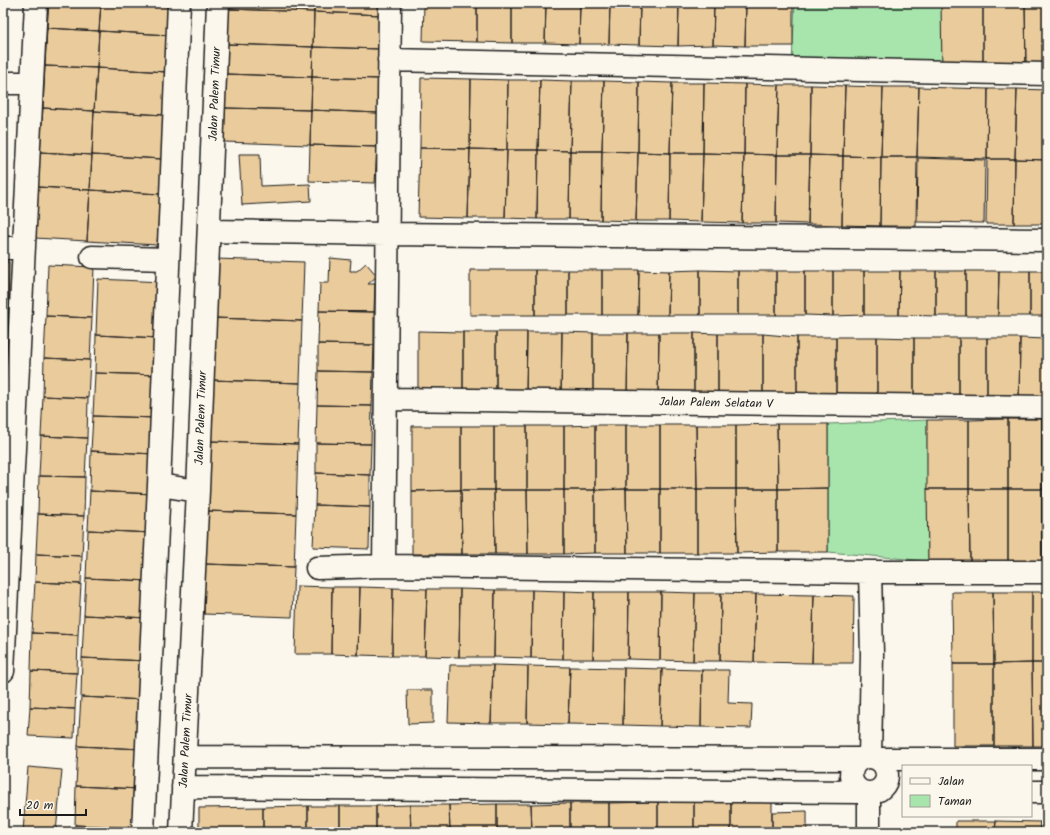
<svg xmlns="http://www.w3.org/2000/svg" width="1050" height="835" viewBox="0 0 1050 835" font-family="Kalam,sans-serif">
	<rect width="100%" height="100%" fill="#fbf7ec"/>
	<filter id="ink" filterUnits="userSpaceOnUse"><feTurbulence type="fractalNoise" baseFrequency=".025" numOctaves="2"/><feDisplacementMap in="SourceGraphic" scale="8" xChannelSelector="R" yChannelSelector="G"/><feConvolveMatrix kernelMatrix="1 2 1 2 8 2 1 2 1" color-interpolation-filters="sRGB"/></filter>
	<g filter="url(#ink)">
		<path fill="#a7e5ad" stroke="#628064" d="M795,3H943L942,68L792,62Z
			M927,420L928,561L828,552V424Z"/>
		<path fill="#eacb9c" stroke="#1c1c1c" d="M49,3H101L99,31L47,28Z
			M101,3H171L169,35L99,31Z
			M228,3H314V12L228,9Z
			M314,3H381V15L314,12Z
			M424,3H477V42L423,41Z
			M477,3H512V43L477,42Z
			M512,3H546L545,43H512Z
			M546,3H580L579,44L545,43Z
			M580,3H610L609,44H579Z
			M610,3H640L639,45L609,44Z
			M640,3H679L678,46L639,45Z
			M679,3H714L713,45L678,46Z
			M714,3H746L745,46L713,45Z
			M746,3H793V46H745Z
			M941,3H983V68H942Z
			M983,3H1025L1026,69L983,68Z
			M1025,3H1047V69H1026Z
			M228,9L314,12L313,47L227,44Z
			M314,12L381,15L380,49L313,47Z
			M47,28L99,31L97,68L45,66Z
			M99,31L169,35L167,72L97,68Z
			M227,44L313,47L312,77L226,74Z
			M313,47L380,49L379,79L312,77Z
			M45,66L97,68L94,111L43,108Z
			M97,68L167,72L164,115L94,111Z
			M226,74L312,77L311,110L225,108Z
			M312,77L379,79L378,113L311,110Z
			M421,78L471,79L470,149L420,148Z
			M471,79L508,80L507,150L470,149Z
			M508,80H540L538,150H507Z
			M540,80L572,81L570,151L538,150Z
			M572,81H604L602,151H570Z
			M604,81L639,82L638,152L602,151Z
			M639,82L672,83L670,153L638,152Z
			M672,83H704L703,153H670Z
			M704,83L745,84L744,154L703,153Z
			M745,84L779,85L777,155L744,154Z
			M779,85H811L810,155H777Z
			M811,85L845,86L843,156L810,155Z
			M845,86L883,87L881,157L843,156Z
			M883,87H919L917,157H881Z
			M919,87L988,89L987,159L917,157Z
			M988,89H1017L1015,159H987Z
			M1017,89L1047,90V160L1015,159Z
			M43,108L94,111L92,155L40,152Z
			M225,108L311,110L310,145L224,142Z
			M311,110L378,113L377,147L310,145Z
			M94,111L164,115L162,159L92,155Z
			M310,145L377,147L375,183L309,181Z
			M420,148L470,149L468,218L418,217Z
			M470,149L507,150L505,218H468Z
			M507,150H538L537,219L505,218Z
			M538,150L570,151L569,219H537Z
			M570,151H602L601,220L569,219Z
			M602,151L638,152L636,221L601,220Z
			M40,152L92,155L90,190L38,187Z
			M638,152L670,153L669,221H636Z
			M670,153H703L701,222L669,221Z
			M703,153L744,154L742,223L701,222Z
			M239,154H260L261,186L310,184L311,201L242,205Z
			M744,154L777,155L776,223H742Z
			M92,155L162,159L160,194L90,190Z
			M777,155H810L808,224L776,223Z
			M810,155L843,156L842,225L808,224Z
			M843,156L881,157L880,226L842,225Z
			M881,157H917L916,226H880Z
			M918,158L985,160L984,223L917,222Z
			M987,159H1015L1014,224H986Z
			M1015,159L1047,160L1046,224H1014Z
			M38,187L90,190L87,241L35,238Z
			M90,190L160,194L157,245L87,241Z
			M330,258L351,260L350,271H357L366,263L377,276L368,284H375L374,312L319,311L320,283H329Z
			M216,259L304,262L302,321L214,318Z
			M3,262H9L8,313H3Z
			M48,265L94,267L92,318L46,316Z
			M470,270H535V315H470Z
			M535,270H568V315H535Z
			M568,270H602V315H568Z
			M602,270H639L638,315H602Z
			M639,270L669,271L668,315H638Z
			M700,270L738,271V315H700Z
			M700,270V315H668L669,271Z
			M738,271H776V315H738Z
			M776,271H805V315H776Z
			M805,271H833V316L805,315Z
			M833,271H864V315L833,316Z
			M864,271H900L899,315H864Z
			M900,271H936V316L899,315Z
			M936,271H966V316H936Z
			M966,271H999L998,316H966Z
			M999,271H1030V316H998Z
			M1030,271H1047V316H1030Z
			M98,279L162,282L160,338L96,335Z
			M319,311L374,312V345L318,344Z
			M3,313H8L7,365H3Z
			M46,316L92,318L90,360L44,358Z
			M214,318L302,321L300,383L212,380Z
			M418,331L463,332V396H418Z
			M463,332H496V396H463Z
			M496,332H527L526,396H496Z
			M527,332H562L561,397L526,396Z
			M562,332L593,333V397H561Z
			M593,333H628L627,397H593Z
			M628,333H659L658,397H627Z
			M659,333H694V398L658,397Z
			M694,333L718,334V398H694Z
			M718,334H763V398H718Z
			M763,334L797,337V401L763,398Z
			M96,335L160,338L159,375L95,373Z
			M797,337H836V401H797Z
			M836,337H877V401H836Z
			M877,337L914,338V402L877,401Z
			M914,338H959V402H914Z
			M959,338H987V402H959Z
			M987,338H1020L1019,403L987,402Z
			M1020,338L1047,339V403H1019Z
			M318,344L374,345L373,372L318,371Z
			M44,358L90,360L88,398L43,396Z
			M318,371L373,372L372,406L317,405Z
			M95,373L159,375L157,418L93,416Z
			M212,380L300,383L298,444L210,441Z
			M43,396L88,398L87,438L41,436Z
			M317,405L372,406L371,444L316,443Z
			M93,416L157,418L155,454L91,451Z
			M1008,419V489H969V420Z
			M1008,419H1042V489H1008Z
			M1042,419H1047V489H1042Z
			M927,420H969V489H927Z
			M777,424H828V488L778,489Z
			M777,424L778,489H736V425Z
			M595,425V490H564V426Z
			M595,425H626V489L595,490Z
			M626,425H660V489H626Z
			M660,425H696L697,489H660Z
			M696,425H736V489H697Z
			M412,426H461V490L412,491Z
			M461,426H494V490H461Z
			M494,426H527V490H494Z
			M527,426H564V490H527Z
			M41,436L87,438L85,477L39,476Z
			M210,441L298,444L296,514L207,511Z
			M316,443L371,444L370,475L316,473Z
			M91,451L155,454L154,494L90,491Z
			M316,473L370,475V507L315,505Z
			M39,476L85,477L84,516L38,514Z
			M828,488V552H778V489Z
			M626,489L627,553H595V490Z
			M626,489H660V553H627Z
			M660,489H697V553H660Z
			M697,489H736L737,553H697Z
			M736,489H778V552L737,553Z
			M927,489H969L970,561H928Z
			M969,489H1008V561H970Z
			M1008,489H1042V561H1008Z
			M1042,489H1047V560L1042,561Z
			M461,490H494L495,554H462Z
			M461,490L462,554H412V491Z
			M494,490H527L528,554H495Z
			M527,490H564V554H528Z
			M564,490H595V553L564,554Z
			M90,491L154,494L152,533L88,530Z
			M315,505L370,507L369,549L313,547Z
			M207,511L296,514L294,567L205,564Z
			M38,514L84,516L82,556L36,554Z
			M88,530L152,533L150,581L86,578Z
			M36,554L82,556L81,584L35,582Z
			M205,564L294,567L292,617L204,614Z
			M86,578L150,581L148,618L84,615Z
			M35,582L81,584L78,635L32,633Z
			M297,586L332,587L331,654H295Z
			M332,587H360L358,655L331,654Z
			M360,587L393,588L392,656L358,655Z
			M393,588L427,589L425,656H392Z
			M427,589H460L459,657L425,656Z
			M460,589L495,590L494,657H459Z
			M495,590H532L531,658L494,657Z
			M532,590L564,591L563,659L531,658Z
			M564,591L594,592L593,659H563Z
			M594,592H629L628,659H593Z
			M629,592H661L660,660L628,659Z
			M661,592L695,593L693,661L660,660Z
			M952,592H993L994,664H953Z
			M993,592H1032V663L994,664Z
			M1032,592H1047V663H1032Z
			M695,593H721L720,661H693Z
			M721,593L756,594L754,662L720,661Z
			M756,594L814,595L812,663L754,662Z
			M814,595L854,596L853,663H812Z
			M84,615L148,618L146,661L82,658Z
			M32,633L78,635L77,673L31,671Z
			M82,658L146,661L145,700L81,697Z
			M1032,663L1033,746H994V664Z
			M1032,663H1047V746H1033Z
			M953,664H994V746H953Z
			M450,665H493L491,723L448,722Z
			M493,665L528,666L527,723H491Z
			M528,666L570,667L568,724L527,723Z
			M570,667L624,668L623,725L568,724Z
			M624,668L662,669L660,726L623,725Z
			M662,669L702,670L701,727L660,726Z
			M702,670H729L728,703L752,704L751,728L701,727Z
			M31,671L77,673L75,709L30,707Z
			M407,690H433V723L408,724Z
			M81,697L145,700L142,749L78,746Z
			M30,707L75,709L74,738L28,736Z
			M78,746L142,749L140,789L76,786Z
			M28,767L62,770L56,832H23Z
			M76,786L140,789L139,828L75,825Z
			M731,801H772V832H731Z
			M731,801V832H694V802Z
			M658,802V832H609V803Z
			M658,802H694V832H658Z
			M570,803V832H532L531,804Z
			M570,803H609V832H570Z
			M497,804H531L532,832H497Z
			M497,804V832H450L449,805Z
			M410,805H449L450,832H411Z
			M410,805L411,832H376V806Z
			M308,806V832H263V807Z
			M308,806H340V832H308Z
			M340,806H376V832H340Z
			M263,807V832H199V808Z
			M807,811V832H772V812Z
			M956,821H996L995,832H956Z
			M996,821L1040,822V832H995Z
			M1040,822H1047V832H1040Z
			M75,825L139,828L138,832H74Z"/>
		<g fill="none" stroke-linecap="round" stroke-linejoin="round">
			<g stroke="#1c1c1c" stroke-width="25">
				<path id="minor" d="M389,60L1047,74
					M3,83H32
					M209,231L387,234L1047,240
					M3,248H24
					M92,257L168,259
					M386,399L1047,407
					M159,485L198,491
					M384,566L390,3
					M317,568L384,566L870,572H1047
					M870,572L872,654L870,757
					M3,671L36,3
					M851 775a18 18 0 1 1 36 0a18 18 0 1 1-36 0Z
					M185,757L860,759
					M879,759H1047
					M183,787L859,792
					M1031,792H1047
					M869,794V832
					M143,832L159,485L179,3
					M181,832L198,491L218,3"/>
			</g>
			<use href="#minor" stroke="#fbf7ec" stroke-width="22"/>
		</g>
	</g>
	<g text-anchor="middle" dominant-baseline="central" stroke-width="3" stroke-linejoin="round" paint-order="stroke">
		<g font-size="12" fill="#1c1c1c" stroke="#fbf7ec">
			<text transform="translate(215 94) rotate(-88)">Jalan Palem Timur</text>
			<text transform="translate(716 403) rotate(1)">Jalan Palem Selatan V</text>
			<text transform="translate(201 418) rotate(-88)">Jalan Palem Timur</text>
			<text transform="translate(186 741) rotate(-87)">Jalan Palem Timur</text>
		</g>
	</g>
	<rect width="1050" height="835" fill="none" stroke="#fbf7ec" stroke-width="16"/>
	<rect x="8" y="8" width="1034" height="819" fill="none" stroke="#1c1c1c" stroke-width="1.5" filter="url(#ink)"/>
	<rect x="902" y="765" width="130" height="52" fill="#fbf7ec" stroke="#a29f99"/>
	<rect x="910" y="778" width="20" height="6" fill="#fbf7ec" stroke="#a29f99"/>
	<text x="938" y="785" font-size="12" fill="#1c1c1c">Jalan</text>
	<rect x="910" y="795" width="20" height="12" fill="#a7e5ad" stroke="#a29f99"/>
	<text x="938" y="805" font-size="12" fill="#1c1c1c">Taman</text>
	<path d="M20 809v6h66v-6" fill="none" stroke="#1c1c1c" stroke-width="2"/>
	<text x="26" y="809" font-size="12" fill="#1c1c1c" stroke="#fbf7ec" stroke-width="3" paint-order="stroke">20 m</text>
</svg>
